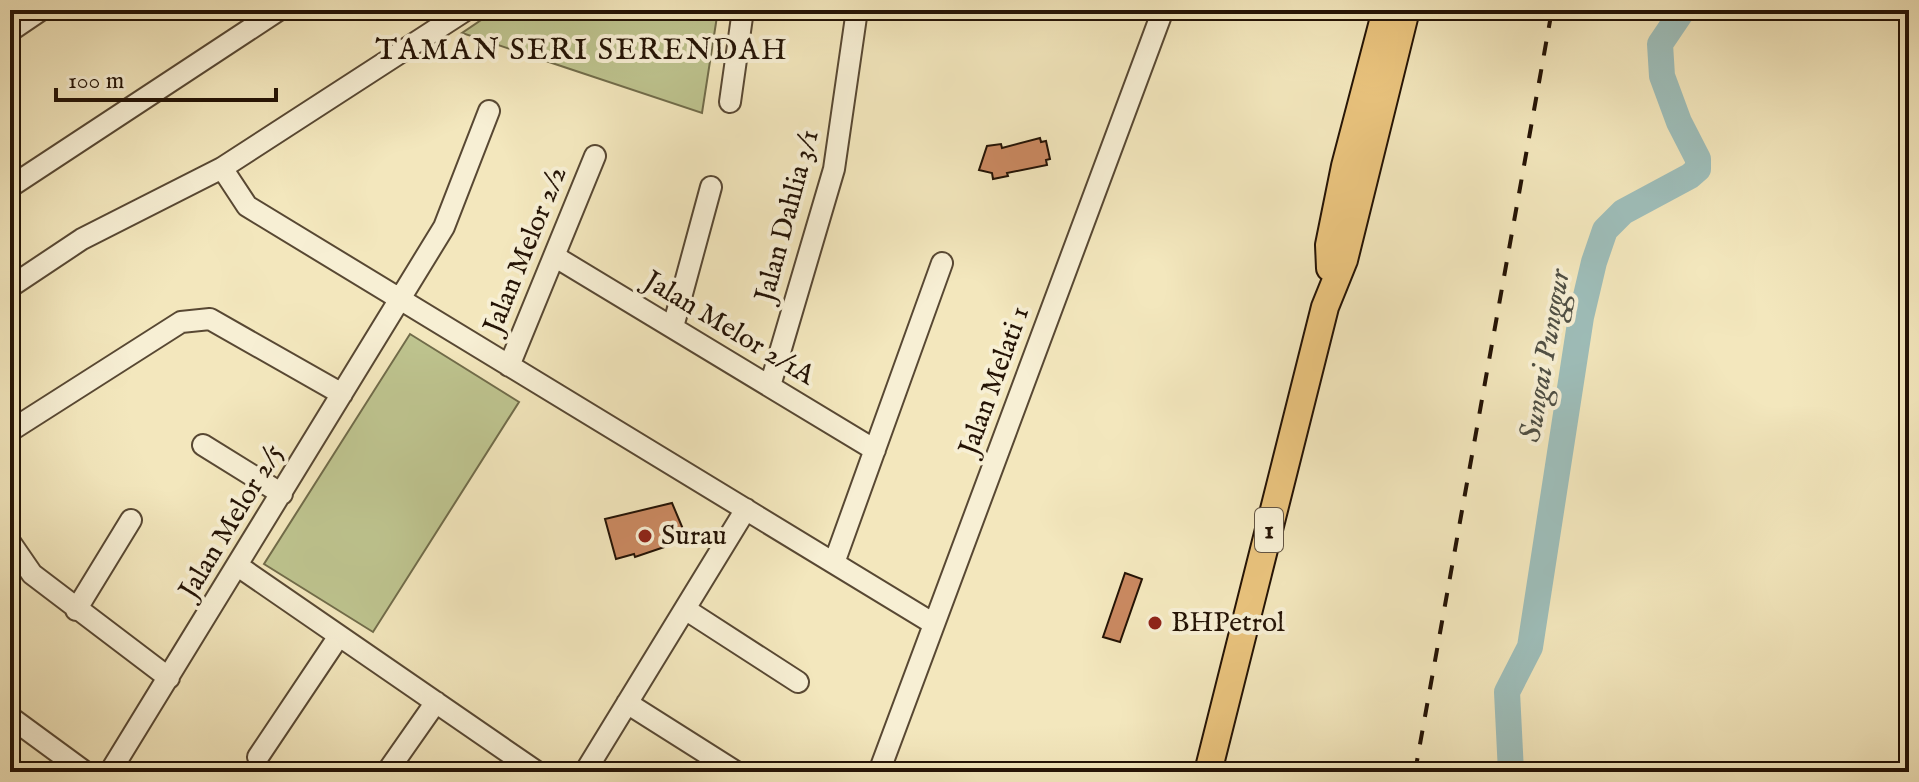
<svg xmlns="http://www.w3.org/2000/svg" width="1919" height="782" viewBox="0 0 1919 782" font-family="'IM FELL English',serif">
	<rect width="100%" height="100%" fill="#f3e7bd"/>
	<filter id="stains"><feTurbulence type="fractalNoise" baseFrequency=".0025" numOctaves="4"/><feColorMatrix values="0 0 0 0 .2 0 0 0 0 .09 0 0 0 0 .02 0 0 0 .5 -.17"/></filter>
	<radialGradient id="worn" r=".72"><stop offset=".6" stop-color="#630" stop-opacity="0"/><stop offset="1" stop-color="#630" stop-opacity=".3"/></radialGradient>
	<path fill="#bec48f" stroke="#716c4a" stroke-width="2" d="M496,10H718L702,113L462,33Z
		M410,334L519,402L373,632L264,564Z"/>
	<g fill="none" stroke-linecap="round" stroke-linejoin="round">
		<path stroke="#9ebeba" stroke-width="26" d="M1511,772L1507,692L1530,647L1581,317L1594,262L1605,230L1623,212L1690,176L1698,169V159L1679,122L1662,76L1660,44L1683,10"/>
	</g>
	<path fill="#ca8961" stroke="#241305" stroke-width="2" d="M1040,138L1041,142L1046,141L1050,159L1046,160L1047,165L1007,173L1008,176L993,179L992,173L979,170L987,146L1001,144L1002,148Z
		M672,503L683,529L679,530L682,541L635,557L634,554L616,559L605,519Z
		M1125,573L1142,579L1120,642L1103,637Z"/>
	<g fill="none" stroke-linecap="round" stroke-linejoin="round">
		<g stroke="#584833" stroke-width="24">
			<path id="minor" d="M10,31L41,10
				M730,102L743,10
				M222,168L247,206L934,624
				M10,187L279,10
				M554,256L875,450
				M10,287L82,239L222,168L466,10
				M673,327L711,187
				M509,366L595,156
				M770,386L834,169L857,10
				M10,431L181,322L210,319L342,394
				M203,445L282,494
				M10,542L32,574L169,678
				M834,563L942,263
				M238,566L537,772
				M685,609L798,682
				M76,610L131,520
				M627,703L736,772
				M10,717L85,772
				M258,757L339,636
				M110,772L444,227L489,111
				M387,772L436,702
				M585,772L746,509
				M879,772L1163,10"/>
		</g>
		<g stroke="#241305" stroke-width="30">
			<path id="major" d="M1330,268L1329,245L1345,166L1386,10
				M1208,772L1325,307L1344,260L1406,10"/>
		</g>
		<use href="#minor" stroke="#f7efd4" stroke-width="20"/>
		<use href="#major" stroke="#eac47e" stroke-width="26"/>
		<path stroke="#241305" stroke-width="4" stroke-dasharray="14 14" stroke-linecap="butt" d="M1415,772L1552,10"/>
	</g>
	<g fill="#8f2418" stroke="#f7efd4" stroke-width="3">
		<circle cx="645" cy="536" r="8"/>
		<circle cx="1155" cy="623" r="8"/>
	</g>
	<g text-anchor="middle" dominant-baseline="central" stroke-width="8" stroke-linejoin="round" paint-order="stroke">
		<rect fill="#f7efd4" stroke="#635543" stroke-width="2" x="1255" y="508" width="28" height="44" rx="6"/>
		<g font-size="26" font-weight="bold" fill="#241305">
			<text x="1269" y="530">1</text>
		</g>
		<g font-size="28" fill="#241305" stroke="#f7efd4">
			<text transform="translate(788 216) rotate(-75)">Jalan Dahlia 3/1</text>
			<text transform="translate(526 250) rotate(-68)">Jalan Melor 2/2</text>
			<text transform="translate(729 329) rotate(31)">Jalan Melor 2/1A</text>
			<text transform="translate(995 381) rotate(-70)">Jalan Melati 1</text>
			<text transform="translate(232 522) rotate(-59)">Jalan Melor 2/5</text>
		</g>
		<g font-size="28" fill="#241305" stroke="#f7efd4" text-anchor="start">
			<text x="661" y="536">Surau</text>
			<text x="1171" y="623">BHPetrol</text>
		</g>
		<g font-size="30" letter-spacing="2" fill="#241305" stroke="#f7efd4">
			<text x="582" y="51">TAMAN SERI SERENDAH</text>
		</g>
		<g font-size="30" font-style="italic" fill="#4f4f44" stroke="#f7efd4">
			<text transform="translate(1546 356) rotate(-80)">Sungai Punggur</text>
		</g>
	</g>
	<rect width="1919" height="782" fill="none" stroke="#f3e7bd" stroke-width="40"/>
	<rect x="12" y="12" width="1895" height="758" fill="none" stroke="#241305" stroke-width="4"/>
	<rect x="20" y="20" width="1879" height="742" fill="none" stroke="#241305" stroke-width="2"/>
	<path d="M56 88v12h220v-12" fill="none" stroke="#241305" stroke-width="4"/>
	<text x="68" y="88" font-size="24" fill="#241305" stroke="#f7efd4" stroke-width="6" paint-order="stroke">100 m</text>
	<rect width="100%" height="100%" filter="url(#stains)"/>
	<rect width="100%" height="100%" fill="url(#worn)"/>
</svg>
